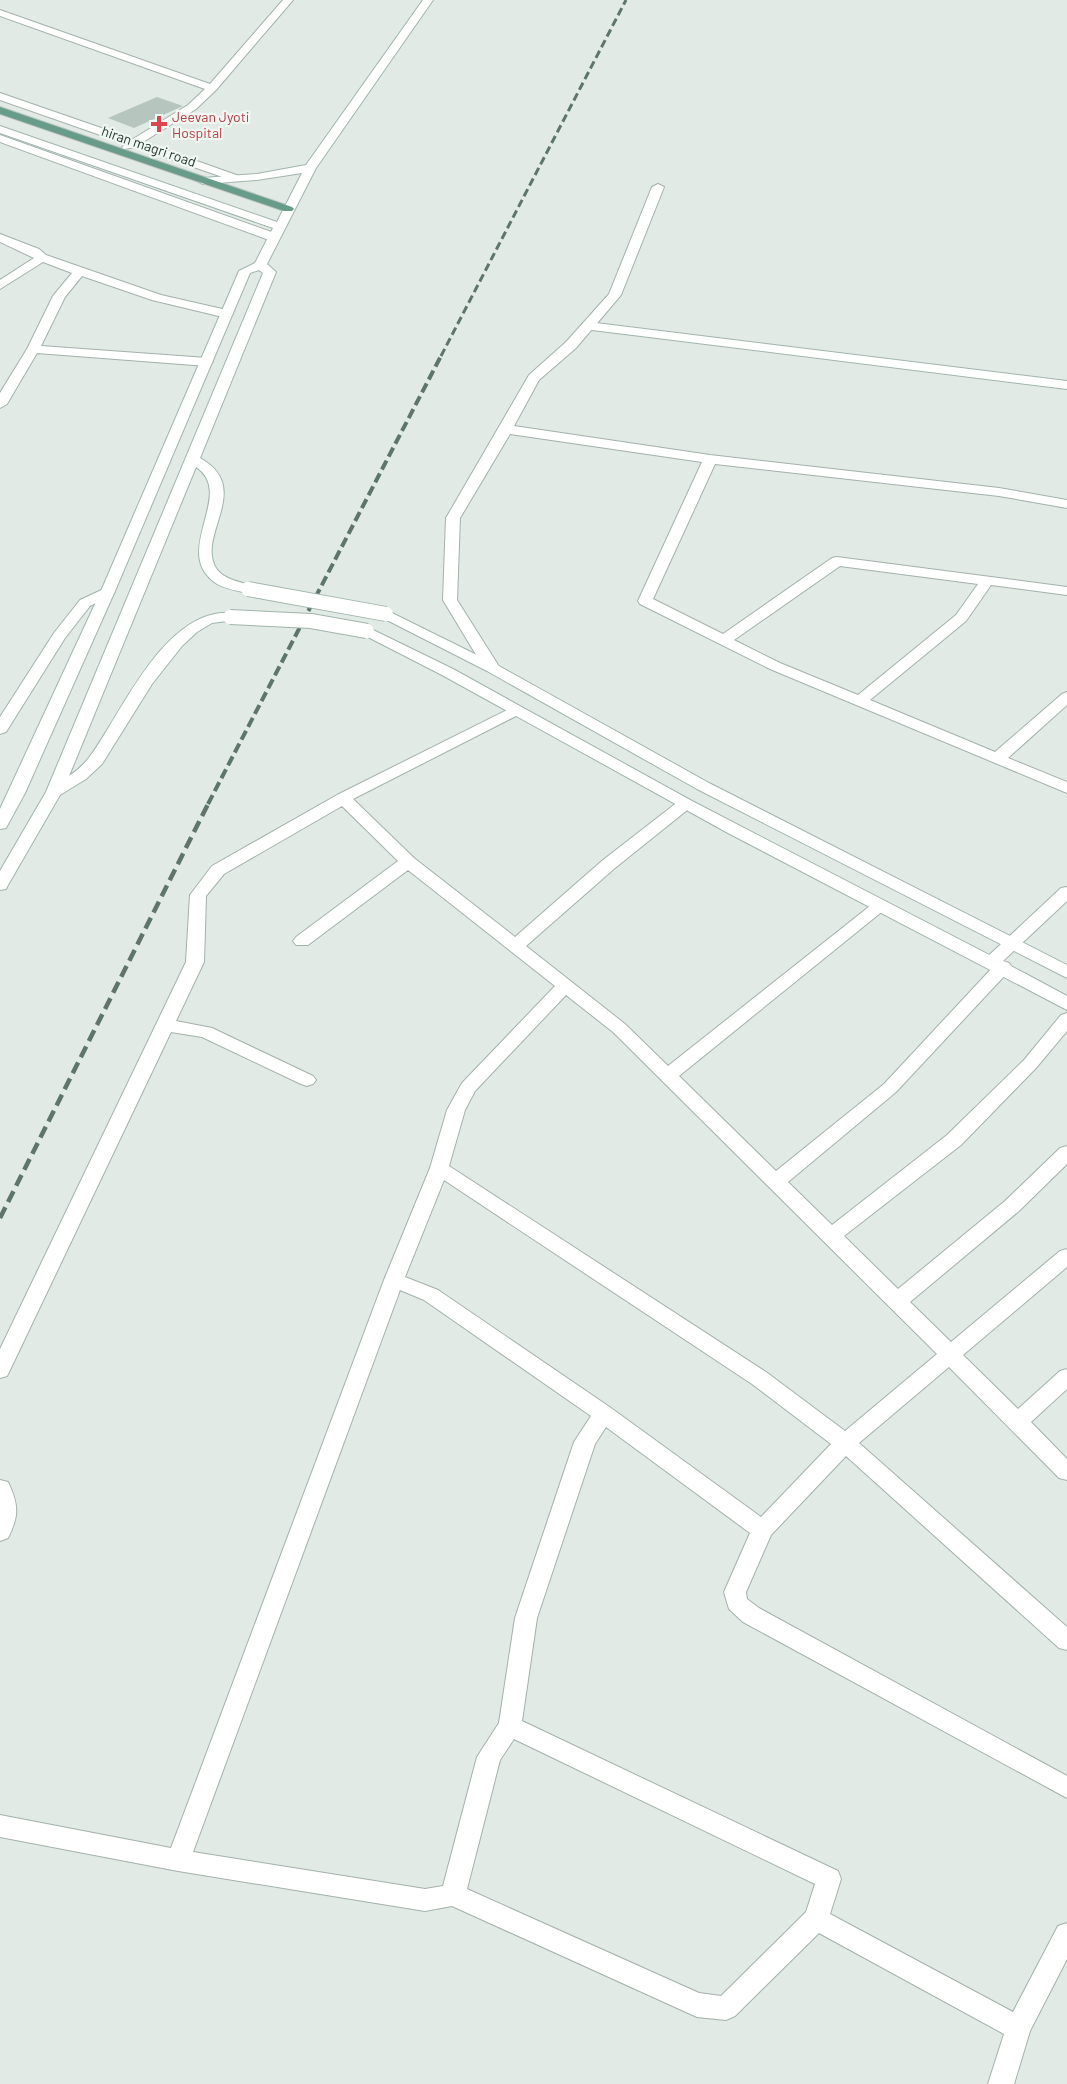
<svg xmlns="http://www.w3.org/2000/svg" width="1067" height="2084" viewBox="0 0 1067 2084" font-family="Barlow,sans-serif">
	<rect width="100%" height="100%" fill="#e1eae5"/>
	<path fill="#b6c5be" d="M157,97L183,106L134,128L108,118Z"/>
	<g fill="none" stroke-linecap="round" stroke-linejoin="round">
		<g stroke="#a4b1ab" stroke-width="2">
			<path id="street" d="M283,0H293L216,90L196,109L143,142L242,177V181H234L136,147L124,149L122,147L126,144L0,100V93L133,139L188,105L205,89L0,16V10L210,84Z
				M0,135L277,234L279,237L277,240H269L0,142Z
				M658,184L664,187L621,295L576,348L539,380L514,426L710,455L999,488L1067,500V508L999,496L715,464L653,599L723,634L832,558L837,557L1067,587V595L991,585L966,621L870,700L995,752L1062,694L1067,692V705L1008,758L1067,782V793L770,669L640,604L638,601L702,462L510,434L460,518L457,600L500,668L492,673L484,668L443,600L446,518L529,375L566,342L609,294L652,187ZM840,566L978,584L956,615L858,695L780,663L734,640Z
				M0,234L39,249L46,255L161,295L231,311L233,314L227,318L152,300L82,276L65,297L41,346L207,358L213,362L207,366L37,353L7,404L0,408V393L27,349L53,296L72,273L43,262L0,289V280L34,258L0,242Z
				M108,587L113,588L115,591L113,594L90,606L65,638L6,732L0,734V717L54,633L80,600Z
				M517,705L525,710L522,713L353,799L414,858L515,937L603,860L679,801H691L693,804L691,807L615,868L526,946L625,1024L668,1066L875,902H887L889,906L679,1076L776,1171L884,1084L993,967L986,966L983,962L986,958L1061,888L1067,887V901L1003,961L1009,963L1012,967L1009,971L896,1092L788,1182L832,1225L947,1135L1024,1060L1061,1015L1067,1013V1031L1036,1068L961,1145L844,1236L898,1289L1005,1201L1060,1148L1067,1146V1164L1019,1211L910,1302L951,1342L1060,1251L1067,1249V1267L963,1355L1018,1409L1060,1371L1067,1369V1389L1031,1422L1067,1459V1480L1059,1478L949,1367L859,1443L1067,1627V1650L1059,1648L846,1456L771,1535L746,1592L747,1599L759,1608L1067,1776V1798L743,1622L729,1609L724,1592L750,1533L606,1427L595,1444L537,1618L522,1721L838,1871L841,1879L830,1914L1013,2012L1058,1926L1067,1923V1959L1030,2031L1014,2084H988L1004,2034L819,1933L735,2016L726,2020L697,2017L452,1906L425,1911L178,1871L0,1837V1815L171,1848L384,1280L430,1168L447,1110L462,1083L555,986L408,870L308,945H296L293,941L296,937L398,861L342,806L224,874L206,896L204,962L176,1021L212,1028L313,1076L316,1080L313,1084L307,1086L301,1084L202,1037L171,1032L10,1370L7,1376L0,1378V1349L186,962L190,895L212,866L337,795ZM566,995L613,1032L937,1354L845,1431L766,1372L449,1166L465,1110L475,1091ZM444,1180L752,1384L831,1444L761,1517L611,1408L438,1290L405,1277ZM400,1290L424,1300L591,1416L574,1442L515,1618L499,1723L477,1757L443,1886L425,1889L193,1852ZM514,1739L815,1884L806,1912L721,1996L699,1993L467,1889L500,1760Z
				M0,1480L8,1482C19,1505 19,1516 8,1538L0,1541Z"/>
		</g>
		<g stroke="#a0b5ac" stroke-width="2">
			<path id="secondary" d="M423,0H433L316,168L267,264L276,272L200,458C254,488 196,535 216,568C224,580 241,582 253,586L255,589L248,593C238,591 226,589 217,584C169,553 237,494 196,467L69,776C88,764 97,746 109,727C133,688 170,618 221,613C228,613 232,611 237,617L235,620L212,623L197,632L182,646L152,684L102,764L86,779L60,795L8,885L6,889L0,890V871L46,792L263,273L259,270L250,273L115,591L25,793L6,828L0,829V809L101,591L239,271L255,263L273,228L0,133V126L277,222L302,173L257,180L203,184L197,181L203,178L257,174L306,165Z
				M588,322L1067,381V389L584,329L582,326Z
				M386,610L497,665L709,783L1067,965V978L697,789L487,671L381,617L379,614Z
				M367,627L453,669L692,801L1026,974L1067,996V1010L728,833L442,675L362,634L360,631L362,628Z"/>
		</g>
		<g stroke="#bdc4c1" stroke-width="2">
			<path id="primary" d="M0,107L292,207L294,209L292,211H284L0,114Z"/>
		</g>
		<use href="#street" fill="#fff" fill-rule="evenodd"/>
		<use href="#secondary" fill="#fff" fill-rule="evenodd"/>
		<use href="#primary" fill="#689c8a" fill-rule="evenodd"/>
		<path stroke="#5d756c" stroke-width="3" stroke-dasharray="8 4" stroke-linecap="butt" d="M441,356L626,0"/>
		<path stroke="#5d756c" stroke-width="4" stroke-dasharray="10 4.5" stroke-linecap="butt" d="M208,804L442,354"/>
		<path stroke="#5d756c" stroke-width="4.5" stroke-dasharray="12 6" stroke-linecap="butt" d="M0,1218L209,802"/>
		<g stroke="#a0b5ac" stroke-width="16" stroke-linecap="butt">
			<path id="secondary-bridge" d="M248,589L386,614
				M230,617L311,621L367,631"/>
		</g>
		<use href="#secondary-bridge" stroke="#fff" stroke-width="14"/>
	</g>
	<path fill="#e0444e" stroke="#f1f7f3" stroke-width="2" d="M156 115h6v6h6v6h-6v6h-6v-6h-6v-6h6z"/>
	<g text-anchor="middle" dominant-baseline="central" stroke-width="4.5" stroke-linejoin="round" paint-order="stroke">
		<g font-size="14" fill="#be3a42" stroke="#f1f7f3" text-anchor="start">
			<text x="172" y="116">Jeevan Jyoti<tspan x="172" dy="16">Hospital</tspan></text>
		</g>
		<g font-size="14" fill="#223931" stroke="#f1f7f3">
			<text transform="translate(149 146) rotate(19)">hiran magri road</text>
		</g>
	</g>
</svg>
